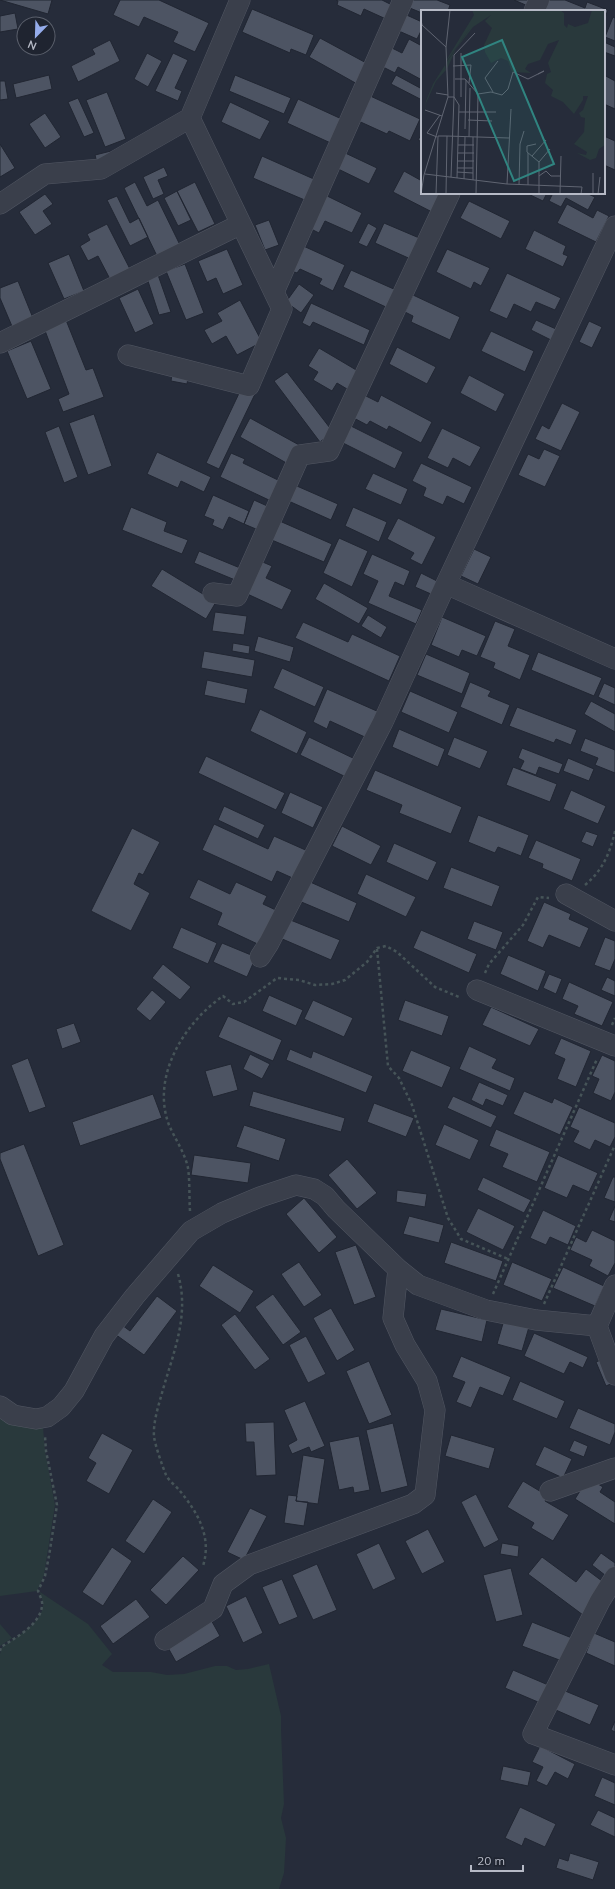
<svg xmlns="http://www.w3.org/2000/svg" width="615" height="1889" viewBox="0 0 615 1889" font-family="Mulish,sans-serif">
	<rect width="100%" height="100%" fill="#262c3a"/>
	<path fill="#29393c" d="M0,1412L43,1427L45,1451L55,1505L44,1575L37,1591L0,1596Z
		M40,1592L88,1624L112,1654L102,1665L113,1672H151L167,1675L184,1674L215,1666H227L236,1670L248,1669L269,1664L281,1716V1729L284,1804L281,1818L286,1838L284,1873L279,1889H0V1654L2,1647C14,1639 43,1622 43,1605C43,1601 41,1596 40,1592Z
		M0,1624L12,1638L0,1646Z"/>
	<path fill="#4d5463" stroke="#212632" d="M0,0H52L48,14Z
		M120,0H159L209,23L195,52L173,42L178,32L144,17L139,27L113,15Z
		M336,0H382L392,5L386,19L364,9L361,16L337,5L338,1Z
		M407,0H437L450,5L448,11H422V13L405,6Z
		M514,0H531L528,6Z
		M546,0H565L585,8L587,2L608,10L604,20V11H541Z
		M252,9L314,35L306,55L291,49L290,53L242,32Z
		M400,12L422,22V29L417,39L392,28Z
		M15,13L18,29L0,32V16Z
		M613,17L615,18V41L605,37Z
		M320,38L370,65L359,85L309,57Z
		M409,39L422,46V80L398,67L395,73L377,64L386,45L402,53Z
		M110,40L120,61L78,82L71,66L95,54L92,49Z
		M604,42L615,47V56L604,52Z
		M147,53L162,61L148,87L134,79Z
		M173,53L188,60L175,88L182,91L178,101L155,91Z
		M49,75L52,89L16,98L13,84Z
		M235,75L291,98L284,114L229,91Z
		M396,75L422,89V100L391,84Z
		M604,75L615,81V109L604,104Z
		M0,81H5L8,99L0,100Z
		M107,92L126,139L105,147L86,100Z
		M366,94L420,119L410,141L389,131L387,134L354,119Z
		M78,98L94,133L84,137L68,102Z
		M298,99L346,121L335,145L287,123Z
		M230,102L270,121L260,140L221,122Z
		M45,113L61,137L45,148L29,124Z
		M422,133V142L418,140Z
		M604,136L615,141V170L604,165Z
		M0,144L15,168L0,177Z
		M111,151L113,158L97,163L95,155Z
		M341,151L377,168L369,184L334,167Z
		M262,156L316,180L307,201L253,178Z
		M164,167L168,176L158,180L164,194L153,199L143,177Z
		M404,171L422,181V193H445L434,213L393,192Z
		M135,182L147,206L158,200L180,245L157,256L124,188Z
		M195,182L215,224L198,232L177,191Z
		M177,191L191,220L178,226L164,198Z
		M321,193L362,213L352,233L325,221L319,233L305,226Z
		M526,193H547L543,201Z
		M553,193H586L595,197L588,210L566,198L561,207L549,201Z
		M45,194L53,204L43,211L52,224L35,235L19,212Z
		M117,196L130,223L139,218L148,237L130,246L107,200Z
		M469,201L510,221L501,239L460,218Z
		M567,204L593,218L597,210L609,216L596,242L557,223Z
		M269,220L279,245L265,250L255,225Z
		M368,223L377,228L367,247L358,243Z
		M384,223L424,240L415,261L375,243Z
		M107,224L131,271L111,281L98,256L88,261L80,246L90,240L87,234Z
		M534,230L566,246L563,254L568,256L563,267L525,249Z
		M299,244L345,265L333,291L319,284L322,279L300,269L297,273L287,269Z
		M227,249L243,285L223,294L216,278L207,282L198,261Z
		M447,249L490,268L481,286L474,282L471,289L436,272Z
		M69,254L84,291L64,299L48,263Z
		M185,264L204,313L186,320L166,271Z
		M351,270L396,290L388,308L343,287Z
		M157,272L171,312L159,315L146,275Z
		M507,273L561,298L555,310L536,302L531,312L514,304L507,319L489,311Z
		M18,281L35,323L14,331L0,298V288Z
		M299,284L314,295L301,313L286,302Z
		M138,289L154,324L135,333L119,298Z
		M413,295L460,317L450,340L411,322L413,316L405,312Z
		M240,300L262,342L237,355L226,336L212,344L204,330L222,321L217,313Z
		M311,303L370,330L364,345L313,322L310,327L302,323Z
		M66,320L86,370L93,368L104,397L63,412L58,399L69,394L44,328Z
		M536,320L556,329L551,340L531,330Z
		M589,321L602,327L592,348L579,342Z
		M491,331L534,351L525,372L481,351Z
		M31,341L51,389L27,399L7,351Z
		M397,347L436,367L427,384L389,364Z
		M319,348L363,374L352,392L337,383L332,391L313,380L318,372L308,366Z
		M174,362L190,365L187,384L171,381Z
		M287,372L333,432L320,442L274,381Z
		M469,375L505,394L496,412L460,393Z
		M242,387L255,394L219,469L206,463Z
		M362,394L378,402L381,395L432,422L421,443L389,426L387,430L370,421L367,425L350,416Z
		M562,403L580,412L561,451L535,439L542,425L549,429Z
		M94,414L112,466L88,475L69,423Z
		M250,418L301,446L290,465L240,437Z
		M347,424L403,452L395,469L339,441Z
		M59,426L78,477L64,483L45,432Z
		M442,428L481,447L470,467L453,458L448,468L427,458Z
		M544,449L560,456L545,487L518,475L528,454L539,459Z
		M157,452L211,477L204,492L181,481L178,488L147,474Z
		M231,453L245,459L243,463L280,481L271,501L220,477Z
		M421,463L472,487L464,504L447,496L443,505L423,496L426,488L412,481Z
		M373,473L408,489L401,505L365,489Z
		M290,483L338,504L331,520L284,499Z
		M213,495L249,511L244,524L229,517L223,530L212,525L214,520L204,516Z
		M254,500L274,509L263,532L244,524Z
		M131,507L167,522L164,531L188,540L182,554L122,530Z
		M353,507L387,522L379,542L345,526Z
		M398,518L436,537L422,565L410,559L414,553L387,539Z
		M275,519L332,544L324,562L267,538Z
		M339,538L368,551L352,587L323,573Z
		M474,549L491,557L478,584L461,576Z
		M199,551L245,570L240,582L194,563Z
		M372,554L410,571L404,586L395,582L389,596L422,610L416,624L368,603L378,581L363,574Z
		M258,560L272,566L266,578L292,590L282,610L243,592Z
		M162,569L216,602L206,619L151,586Z
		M421,573L437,581L431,594L415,587Z
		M324,583L368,608L359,624L315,599Z
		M215,612L247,616L244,635L212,631Z
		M368,615L387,627L381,638L361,626Z
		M442,617L486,636L477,656L462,650L459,657L431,645Z
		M495,621L515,629L508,646L530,655L520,680L493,668L495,663L480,657Z
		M303,622L348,642L352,634L400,656L389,681L295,638Z
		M258,636L294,647L290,662L254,651Z
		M233,643L250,646L249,654L232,651Z
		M204,651L255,660L252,677L201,668Z
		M538,652L602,678L594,696L531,670Z
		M426,654L470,673L462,694L417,675Z
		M282,668L324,687L315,707L273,688Z
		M207,680L248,689L245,704L204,695Z
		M470,682L491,691L488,696L510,705L502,725L460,707Z
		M604,683L615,688V705L598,697Z
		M327,689L379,712L367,738L330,721L327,729L313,722Z
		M410,691L458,712L449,733L401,712Z
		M591,701L615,714V732L584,714Z
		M517,707L577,730L571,745L556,739L554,743L509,726Z
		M260,709L307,732L297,754L250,731Z
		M399,729L445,749L438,767L392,747Z
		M309,737L355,759L346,777L300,755Z
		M454,737L488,751L480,769L447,755Z
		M585,738L615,750V773L595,765L598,758L580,751Z
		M522,748L563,764L559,774L539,767L536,775L520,769L524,761L518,758Z
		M206,756L285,793L276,810L198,773Z
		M568,758L594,769L589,781L563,771Z
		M513,767L557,784L550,802L506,785Z
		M375,770L462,807L451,834L399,813L402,805L366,790Z
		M571,790L606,806L598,824L563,809Z
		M290,792L323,807L313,828L281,813Z
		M224,806L265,825L258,839L218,820Z
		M478,815L529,835L521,856L498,847L495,853L468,842Z
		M214,824L268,849L274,836L310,852L297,880L277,871L272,882L202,850Z
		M342,826L381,846L371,865L332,846Z
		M132,828L160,842L143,875L139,873L134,884L150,893L131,931L91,911Z
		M586,831L598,835L593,847L581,842Z
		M536,840L581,859L572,881L542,868L543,864L528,858Z
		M394,843L437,862L428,881L386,862Z
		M451,867L500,886L492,907L443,888Z
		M366,874L416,897L406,917L357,894Z
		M198,879L230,894L236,882L267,896L263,904L280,912L264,947L217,925L222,913L189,898Z
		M308,881L357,903L349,922L299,901Z
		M544,902L571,914L569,919L589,928L580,948L549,935L543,948L527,941Z
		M288,919L340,940L331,960L280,938Z
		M474,921L503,932L496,950L467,939Z
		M181,927L217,943L208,964L172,948Z
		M421,930L477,954L469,973L413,948Z
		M605,937L615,941V959L610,971L594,965Z
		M222,943L256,957L247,977L213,962Z
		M508,955L546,971L538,991L500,974Z
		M163,964L191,987L180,1000L152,978Z
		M549,974L562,979L556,994L543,988Z
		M607,977L615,981V996L601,990Z
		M569,982L613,1002L602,1026L574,1014L578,1006L562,999Z
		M152,990L166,1002L150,1021L136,1009Z
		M269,995L303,1010L296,1026L262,1011Z
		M313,1000L353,1018L344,1037L304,1019Z
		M405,1000L449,1016L442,1036L398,1020Z
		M491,1007L539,1029L530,1046L482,1025Z
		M228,1016L282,1040L273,1061L218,1037Z
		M74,1023L81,1042L62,1049L56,1029Z
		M561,1038L591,1051L576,1087L557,1079L565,1059L554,1054Z
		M469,1046L497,1059L492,1068L515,1078L510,1091L459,1069Z
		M290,1049L311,1058L313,1051L373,1076L366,1093L286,1060Z
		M411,1050L451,1067L442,1088L402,1071Z
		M250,1054L270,1064L262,1079L243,1069Z
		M602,1055L615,1061V1092L611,1101L593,1093L599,1079L592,1076Z
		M28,1058L46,1107L29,1113L11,1065Z
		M231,1064L238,1090L213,1097L205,1071Z
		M479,1082L508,1095L503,1106L486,1099L483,1106L471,1100Z
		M253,1091L345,1118L341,1132L249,1106Z
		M524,1091L552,1103L554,1098L573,1107L560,1135L513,1114Z
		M153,1094L162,1118L80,1146L72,1122Z
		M453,1096L497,1116L491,1128L447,1108Z
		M374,1103L414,1118L406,1137L367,1122Z
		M579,1107L615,1123V1137L610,1147L595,1140L590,1150L573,1142L579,1131L570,1127Z
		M444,1124L479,1140L470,1160L435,1145Z
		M244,1125L286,1139L279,1161L236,1147Z
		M496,1129L550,1152L537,1182L502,1167L508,1154L489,1146Z
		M24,1144L64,1245L38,1256L0,1159V1153Z
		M194,1155L251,1163L248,1183L191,1175Z
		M558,1155L598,1173L589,1192L573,1185L567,1198L544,1188Z
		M347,1159L377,1193L357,1209L328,1175Z
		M483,1177L531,1200L524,1213L477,1190Z
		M613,1177H615V1202L604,1198Z
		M397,1190L427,1194L425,1207L396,1202Z
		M304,1198L337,1237L319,1253L286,1214Z
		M615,1206V1222L609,1220Z
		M478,1208L515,1226L503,1250L466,1232Z
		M543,1210L576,1226L568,1245L550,1237L546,1245L530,1238Z
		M409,1216L444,1225L439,1243L403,1234Z
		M592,1230L615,1241V1263L608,1276L589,1266L592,1260L570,1250L576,1237L586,1242Z
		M451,1242L503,1261L496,1281L444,1263Z
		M356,1245L376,1297L354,1305L335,1252Z
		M299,1262L322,1295L304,1307L281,1274Z
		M512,1262L552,1279L542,1301L503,1285Z
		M213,1265L254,1291L240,1313L199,1286Z
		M563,1267L604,1286L595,1306L553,1288Z
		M273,1294L301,1332L283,1345L255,1307Z
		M157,1296L177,1311L144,1355L115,1334L122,1325L130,1331Z
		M331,1308L355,1350L337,1361L313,1318Z
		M441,1309L487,1320L482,1342L435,1330Z
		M235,1314L270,1359L255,1370L221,1325Z
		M504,1320L529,1327L522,1351L497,1344Z
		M534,1333L588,1357L583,1368L570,1362L564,1374L524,1356Z
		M306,1336L326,1374L308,1383L289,1345Z
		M461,1356L511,1377L503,1396L480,1387L471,1408L456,1402L465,1382L452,1377Z
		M605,1358L615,1382L606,1386L596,1362Z
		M369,1361L392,1415L369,1424L346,1371Z
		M520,1381L565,1401L557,1419L512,1400Z
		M305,1401L325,1446L311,1452L309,1447L292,1454L288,1445L297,1440L284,1410Z
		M578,1408L615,1424V1432L610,1445L569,1428Z
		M274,1422L276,1475L256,1476L254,1442H246L245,1423Z
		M393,1423L408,1486L381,1493L366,1430Z
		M102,1433L133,1450L109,1494L86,1481L96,1463L88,1458Z
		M451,1435L495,1448L489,1469L445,1456Z
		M359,1436L370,1490L354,1493L353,1487L339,1490L329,1442Z
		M574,1440L588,1446L584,1457L569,1451Z
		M544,1446L572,1459L563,1478L535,1465Z
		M303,1455L325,1459L318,1504L296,1501Z
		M588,1478L603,1487L600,1492L615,1502V1524L575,1499Z
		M523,1481L548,1496L545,1501L569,1515L553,1541L531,1528L534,1523L507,1507Z
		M476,1494L499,1540L484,1548L461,1502Z
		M288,1495L297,1496L296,1501L308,1502L304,1526L284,1523Z
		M153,1499L172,1512L144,1554L125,1541Z
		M250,1508L267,1516L244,1560L227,1552Z
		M428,1529L445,1562L422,1574L405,1541Z
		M379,1543L396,1579L373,1590L356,1554Z
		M502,1543L519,1546L518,1557L500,1554Z
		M112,1547L132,1561L103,1606L82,1592Z
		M601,1553L615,1563V1572L610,1579L592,1565Z
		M183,1556L199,1570L166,1605L150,1590Z
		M542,1557L576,1582L586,1569L606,1584L583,1615L528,1574Z
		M317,1564L337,1610L313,1620L292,1575Z
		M511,1568L523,1615L496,1622L483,1575Z
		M282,1579L298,1617L279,1625L262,1587Z
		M246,1596L263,1633L243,1643L226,1606Z
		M136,1599L150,1617L113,1644L100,1626Z
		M210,1618L220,1636L176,1662L166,1644Z
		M532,1622L572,1638L562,1661L522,1646Z
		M594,1633L615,1642V1666L586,1653Z
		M513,1670L553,1687L545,1705L505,1688Z
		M558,1688L599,1705L590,1725L549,1707Z
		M615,1721V1732L611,1730Z
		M540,1746L575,1764L568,1779L555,1772L547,1786L536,1781L543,1767L532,1762Z
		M503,1766L531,1772L528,1786L500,1780Z
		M602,1777L615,1783V1805L594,1796Z
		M520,1807L556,1824L545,1847L525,1838L522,1846L505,1838Z
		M598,1810L615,1818V1837L590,1825Z
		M570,1853L599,1862L593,1880L556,1868L559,1858L568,1861Z"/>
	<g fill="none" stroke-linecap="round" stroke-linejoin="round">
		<g stroke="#525763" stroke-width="21">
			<path id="minor" d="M534,11L539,0
				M0,204L45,174L101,169L190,118
				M274,292L403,0
				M0,343L241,224
				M128,355L249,386L282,309L190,118L240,0
				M446,584L615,659
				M213,593L237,596L300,455L329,451L450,193
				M566,894L615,921
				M260,957L269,943L383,722L446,584L615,226
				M477,990L615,1046
				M615,1285L597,1326L615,1375
				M0,1406L13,1415L36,1419L47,1417L61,1407L74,1391L104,1336L135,1296L191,1231L222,1213L260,1197L296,1185L314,1189L325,1196L336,1209L398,1269L418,1285L486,1310L536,1320L597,1326
				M550,1491L615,1468
				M615,1577L600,1601L533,1734L615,1765
				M165,1640L213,1609L223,1584L249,1565L413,1504L425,1495L435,1410L427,1381L405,1345L393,1318L398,1269"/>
		</g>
		<path stroke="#465458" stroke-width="2.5" stroke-dasharray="3 3" stroke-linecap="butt" d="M585,885C603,870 610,853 615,831
			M377,949L388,1066L399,1078L412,1105L448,1218L461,1239L508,1259
			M485,973L489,964L523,925L538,897L549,898
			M612,1025L615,1018
			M190,1211C189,1197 190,1182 188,1168C185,1153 175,1139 169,1125C151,1077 183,1024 223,996L233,1004L244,1002L277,978L299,980L315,985L332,984L345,980L367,962L377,948L386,946L397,952L435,987L459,997
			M178,1274C190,1316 173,1353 162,1393C158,1407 153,1423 154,1437C156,1448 162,1465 166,1475C169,1481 176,1486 180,1491C198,1513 212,1537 203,1566
			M493,1294L597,1059
			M544,1304L615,1145
			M0,1651L1,1647C15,1638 40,1625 42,1606C43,1602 40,1596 38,1591L45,1576L49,1556L57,1505L46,1451L45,1436"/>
		<use href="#minor" stroke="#3a3f4b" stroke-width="20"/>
	</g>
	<g transform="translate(421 10)">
		<rect width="184" height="184" fill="#262c3a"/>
		<path d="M51,0H139L143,3V15L146,18L147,14L154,17L167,13L171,0H184V135L178,139L175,148L169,150L156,143L165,145L166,142L153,134L163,122L164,108L160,107L158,103L162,100L167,86H162V90L153,104L142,92L130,86L132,80L124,73L126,64L130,62L127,53L138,30L127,34L119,50L107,54L104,59L110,63L91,62L87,51L80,48L70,53L64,42L63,35L71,18L64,11L70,5L52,17L35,39L26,59L25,53L50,17L25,52V32L26,49L53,5ZM24,55L25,60L15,71L5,93L0,125L5,91L12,74Z" fill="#29393c"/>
		<path fill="none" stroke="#606572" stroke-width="1" d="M0,10L1,15L25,37M40,43V87M32,56L50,55L48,73M34,69H44L57,84L55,184M72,82L64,68L77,51M15,83L27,85M57,84L70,82L81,85L87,79L92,62L107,69L123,61L117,64M27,87H33V45L54,23M33,87L38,95L36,168M90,99L86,174L161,177L160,184M4,100L21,106M38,102H75M47,110L71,111M44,119L45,70M16,127L6,123L19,105M48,127L49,78M52,127V170M115,134L106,136V142L118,152V184M37,135H53M37,143H53M111,146L125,130M36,151H53M118,152L129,139M36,158H52M36,162L52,163M4,164L86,174M118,166L125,161L130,166H140M30,167L33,87M43,169L44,127M98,175L99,134L103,121M107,175V143M0,184L3,165L27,87L25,37L29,0M15,184L17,126H26M25,184L26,126L88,128M139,184L140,146M172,184V163M177,184L179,167"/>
		<path fill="#308480" fill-opacity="0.15" stroke="#308480" stroke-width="2" d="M81,30L133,154L93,171L41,47Z"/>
		<rect width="184" height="184" fill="none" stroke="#b6bac6" stroke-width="2"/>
	</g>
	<g transform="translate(36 36) rotate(203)"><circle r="19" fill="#1f2430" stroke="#5b606c"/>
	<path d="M0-3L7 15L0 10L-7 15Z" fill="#95aceb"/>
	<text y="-6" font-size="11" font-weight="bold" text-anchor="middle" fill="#b6bac6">N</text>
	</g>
	<path d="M471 1865v6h52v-6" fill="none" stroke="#b6bac6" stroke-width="2"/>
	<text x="477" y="1865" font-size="12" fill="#b6bac6" stroke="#1f2430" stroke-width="3" paint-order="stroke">20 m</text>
</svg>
